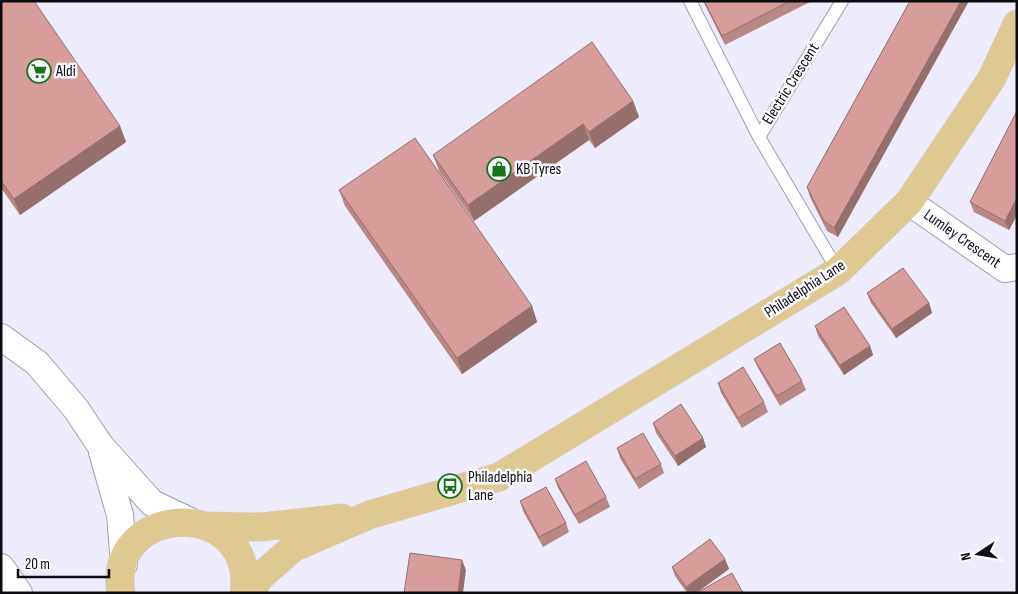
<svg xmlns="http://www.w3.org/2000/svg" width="1018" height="594" viewBox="0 0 1018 594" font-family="'Sofia Sans Condensed',sans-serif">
	<rect width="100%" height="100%" fill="#eeecfc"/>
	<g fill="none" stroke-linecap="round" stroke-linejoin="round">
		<g stroke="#a19db1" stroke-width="14">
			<path id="lane" d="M690,1L759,137
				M838,271L759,137L842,1"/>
		</g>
		<g stroke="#a19db1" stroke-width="28">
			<path id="street" d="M909,202L1005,269L1017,267
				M1,337L37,363L76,409L100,445L152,503L190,521
				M102,452L120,515L124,564
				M1,567L19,593"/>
		</g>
		<g stroke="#d3d3d4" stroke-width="29">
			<path id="primary" d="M207,526L261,527L342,518
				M121,593C106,502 256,496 244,593
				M249,593L261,576L293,548L369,515L499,477L838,271L909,202L992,78L1017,24"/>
		</g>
		<use href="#lane" stroke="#fff" stroke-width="12"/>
		<use href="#street" stroke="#fff" stroke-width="26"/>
		<use href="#primary" stroke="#dfc891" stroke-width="28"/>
	</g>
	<path fill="#b98784" d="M1,1L120,126L126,142L20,215L1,188Z
		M703,1H812L725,45Z
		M910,1L838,237L827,231L810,197L807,187Z
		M633,101L639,117L595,148L589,140L474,221L439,171L433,155Z
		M1017,111V215L1009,230L974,212L970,202Z
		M339,190L532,306L537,322L462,374L345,206Z
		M867,293L929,303L932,313L896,338L871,303Z
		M815,326L870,346L873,355L844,375L818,336Z
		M754,359L802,381L806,390L780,406L758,368Z
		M718,383L764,402L768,412L742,428L721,393Z
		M653,423L703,438L706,447L678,466L656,433Z
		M617,448L661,464L664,473L639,489L620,458Z
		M555,479L606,497L610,507L579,524L558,488Z
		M520,501L566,523L569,532L543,547L523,511Z
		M725,559L729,569L696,593H687L675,576L672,567Z"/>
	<path fill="#966e6c" d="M961,1H969L838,237L834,228Z
		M633,101L639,117L595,148L589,132Z
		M583,124L589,140L474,221L468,205Z
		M120,126L126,142L20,215L14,199Z
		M1017,198V215L1009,230L1005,221Z
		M929,303L932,313L896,338L892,329Z
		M532,306L537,322L462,374L457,358Z
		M870,346L873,355L844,375L840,365Z
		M703,438L706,447L678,466L675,456Z
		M725,559L729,569L696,593H688L686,587Z
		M462,560L466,570L463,593H458Z"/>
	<path fill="#d79d9a" stroke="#966e6c" d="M1,1H34L120,126L14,199L1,181Z
		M704,1H790L722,36Z
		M910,1H961L834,228L824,221L807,187Z
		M592,42L633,101L589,132L583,124L468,205L433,155Z
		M1017,111V198L1005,221L970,202Z
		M415,138L532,306L457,358L339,190Z
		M903,268L929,303L892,329L867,293Z
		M844,307L870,346L840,365L815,326Z
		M780,343L802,381L777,396L754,359Z
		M743,367L764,402L738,418L718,383Z
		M681,404L703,438L675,456L653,423Z
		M643,433L661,464L635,479L617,448Z
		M586,461L606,497L575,515L555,479Z
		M546,487L566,523L539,537L520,501Z
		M710,539L725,559L686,587L672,567Z
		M410,553L462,560L458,593H404Z
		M732,573L743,593H699L698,592Z"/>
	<defs>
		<g id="supermarket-ring" transform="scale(1.25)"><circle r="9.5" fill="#fbfbff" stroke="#1b721c" stroke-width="1.5"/><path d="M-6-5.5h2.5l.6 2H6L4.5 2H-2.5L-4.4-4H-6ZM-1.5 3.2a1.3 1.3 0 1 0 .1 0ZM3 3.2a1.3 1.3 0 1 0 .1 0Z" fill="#1b721c"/></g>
		<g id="shop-ring" transform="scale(1.25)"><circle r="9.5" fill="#fbfbff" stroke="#1b721c" stroke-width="1.5"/><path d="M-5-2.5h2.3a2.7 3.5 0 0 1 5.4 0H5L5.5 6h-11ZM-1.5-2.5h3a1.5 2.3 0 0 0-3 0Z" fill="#1b721c"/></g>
		<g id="bus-ring" transform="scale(1.25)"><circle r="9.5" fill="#fbfbff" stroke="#1b721c" stroke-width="1.5"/><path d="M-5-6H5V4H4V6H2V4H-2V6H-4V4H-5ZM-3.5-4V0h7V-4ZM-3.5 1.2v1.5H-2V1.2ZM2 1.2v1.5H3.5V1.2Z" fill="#1b721c"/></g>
	</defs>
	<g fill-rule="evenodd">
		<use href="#supermarket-ring" x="39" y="71"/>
		<use href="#shop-ring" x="499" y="169"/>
		<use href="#bus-ring" x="450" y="486"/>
	</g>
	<g text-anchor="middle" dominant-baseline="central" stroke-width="5" stroke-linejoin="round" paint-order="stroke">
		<g font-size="16" fill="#0d0c12" stroke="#fbfbff" text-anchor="start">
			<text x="56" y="71">Aldi</text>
			<text x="516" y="169">KB Tyres</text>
			<text x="468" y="477">Philadelphia<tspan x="468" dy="18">Lane</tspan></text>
		</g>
		<g font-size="16" fill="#0d0c12" stroke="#fbfbff">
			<text transform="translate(791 84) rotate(-58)">Electric Crescent</text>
			<text transform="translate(962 239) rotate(35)">Lumley Crescent</text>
			<text transform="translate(805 289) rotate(-33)">Philadelphia Lane</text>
		</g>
	</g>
	<rect width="1018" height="594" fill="none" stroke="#0d0c12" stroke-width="5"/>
	<g transform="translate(978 554) rotate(258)" stroke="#fbfbff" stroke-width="4" paint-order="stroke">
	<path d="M0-4L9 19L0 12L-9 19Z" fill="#0d0c12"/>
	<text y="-8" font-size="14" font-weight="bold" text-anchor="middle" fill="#0d0c12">N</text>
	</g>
	<path d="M18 569v8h91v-8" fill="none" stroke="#0d0c12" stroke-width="2.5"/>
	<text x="25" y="569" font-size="15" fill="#0d0c12" stroke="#fbfbff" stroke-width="4" paint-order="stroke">20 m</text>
</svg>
